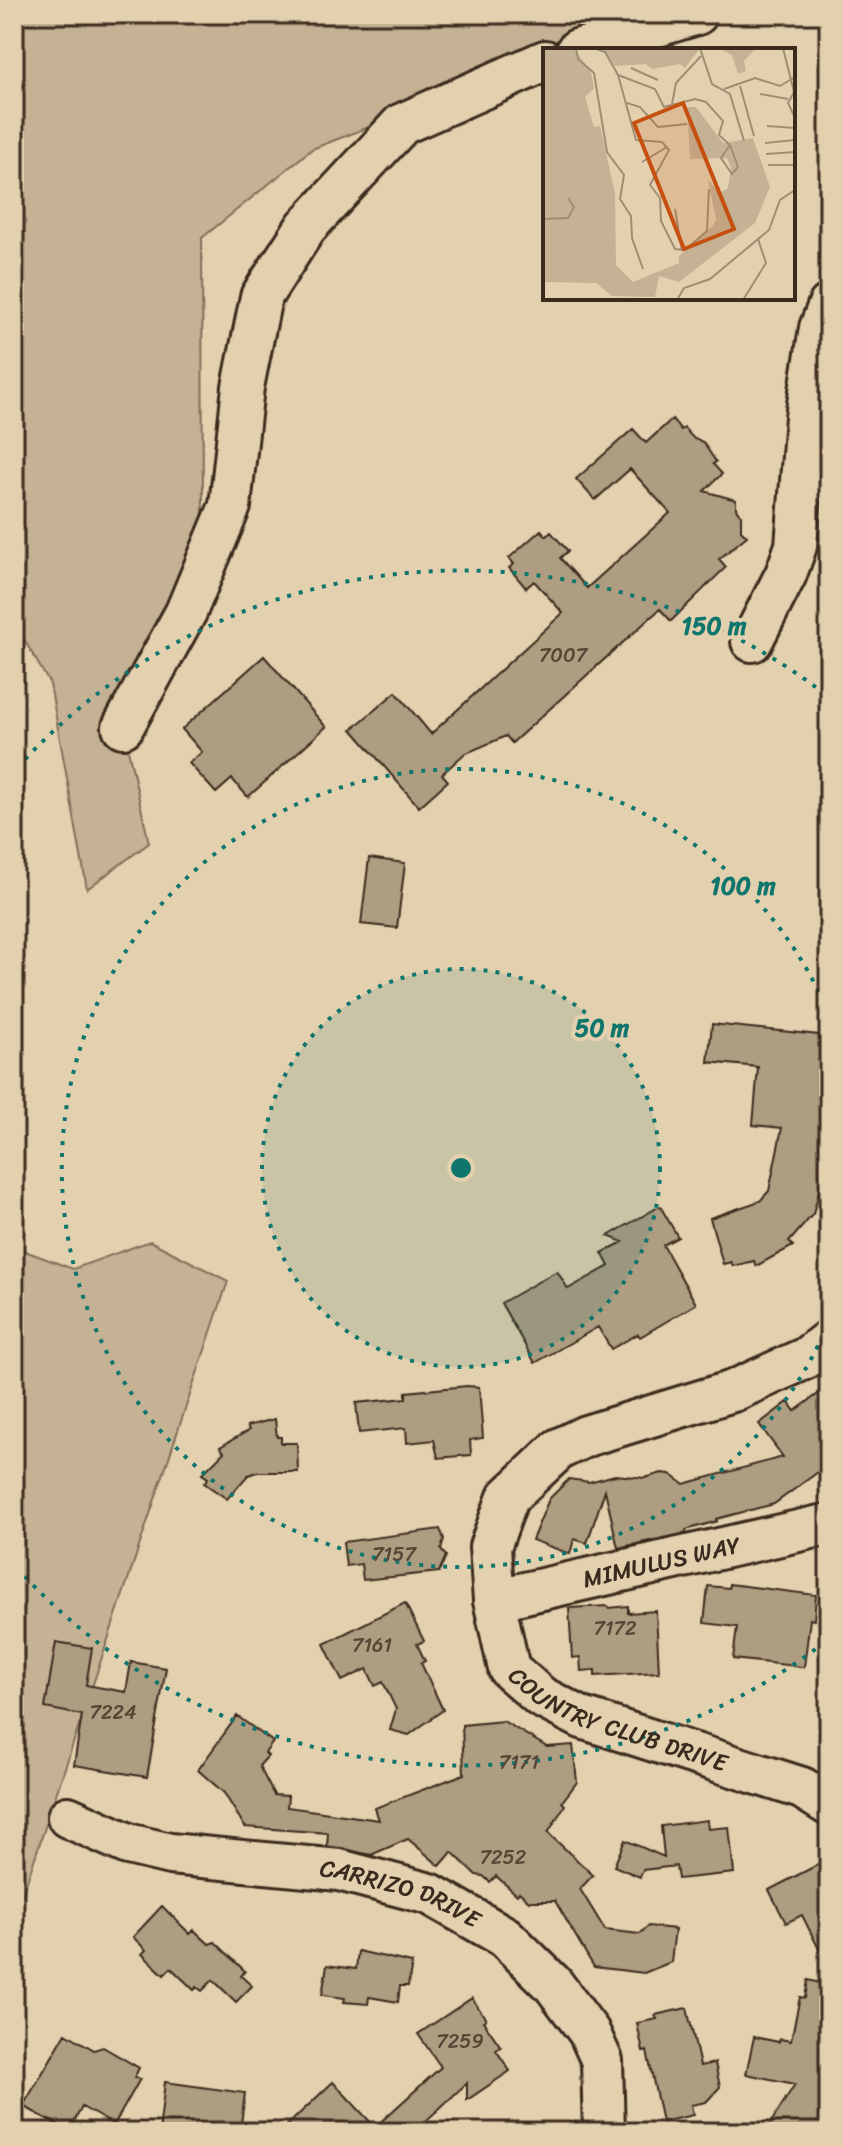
<svg xmlns="http://www.w3.org/2000/svg" width="843" height="2146" viewBox="0 0 843 2146" font-family="Sriracha,sans-serif">
	<rect width="100%" height="100%" fill="#e3d0ae"/>
	<filter id="ink" filterUnits="userSpaceOnUse"><feTurbulence type="fractalNoise" baseFrequency=".0125" numOctaves="2"/><feDisplacementMap in="SourceGraphic" scale="16" xChannelSelector="R" yChannelSelector="G"/><feConvolveMatrix kernelMatrix="1 2 1 2 8 2 1 2 1" color-interpolation-filters="sRGB"/></filter>
	<g filter="url(#ink)">
		<path fill="#c5b294" stroke="#806e59" stroke-width="2" d="M14,14H661L312,149L202,238L203,525L123,727L149,843L87,889L50,684L14,622Z
			M150,1241L228,1281L14,1920V1247L73,1269Z"/>
		<path fill="#af9d81" stroke="#3b2a1e" stroke-width="2" d="M672,419L681,430L684,428L694,439L703,442L716,462L713,464L722,474L704,491L736,500V509L741,515V530L747,536L719,559L726,567L671,621L660,609L512,743L506,736L464,754L442,774L448,781L419,807L352,729L396,692L431,734L563,613L534,581L526,588L509,568L514,564L509,558L541,530L546,536L551,532L568,551L560,558L587,588L670,513L630,469L595,500L576,479L633,429L646,443Z
			M264,656L326,727L248,797L232,779L216,793L189,763L202,752L182,729Z
			M369,858L405,863L397,928L361,924Z
			M712,1024L829,1036V1154L813,1214L789,1242L793,1246L756,1266L754,1261L733,1266L731,1262L723,1264L710,1218L760,1201L769,1191L782,1128L753,1125L758,1067L708,1062Z
			M660,1206L678,1237L663,1245L696,1304L640,1337L638,1334L611,1349L598,1327L535,1363L501,1303L557,1271L568,1289L609,1266L602,1253L623,1242L608,1236Z
			M467,1386L479,1387L483,1438L470,1440L471,1455L438,1458L434,1440L407,1443L406,1428L359,1433L356,1403L406,1398V1392Z
			M829,1386V1464L774,1504L716,1519L717,1521L686,1530V1533L618,1548L605,1490L587,1543L574,1539L570,1554L532,1540L549,1499L569,1479L589,1482L615,1475L645,1478L662,1473L670,1474L684,1484L783,1457L759,1424L788,1402L795,1411Z
			M275,1419L277,1437H281V1443H297L298,1472H257L248,1475L227,1499L204,1483L208,1478L202,1474L224,1452L220,1447L249,1430L247,1426Z
			M440,1529L444,1539L441,1550L446,1556L439,1572L363,1580L361,1564L346,1566L343,1542Z
			M729,1584L816,1595L814,1620L810,1619L804,1667L733,1659L737,1627L704,1623L708,1586L729,1588Z
			M405,1603L424,1641L417,1644L425,1661L421,1663L443,1710L409,1735L390,1730L396,1709L383,1682L375,1686L367,1669L342,1681L324,1644Z
			M608,1606L609,1608L628,1606V1613L656,1611L659,1672L595,1676V1670L581,1671L580,1657L572,1658L569,1608Z
			M56,1642L92,1648L86,1685L126,1692L131,1662L166,1668L147,1777L74,1765L82,1715L45,1708Z
			M237,1716L273,1742L265,1753L268,1756L259,1766L274,1795L288,1796L287,1807L379,1820L375,1808L464,1774L462,1725L503,1721L547,1747L573,1745L577,1782L562,1802L565,1805L548,1833L593,1875L580,1889L605,1930L640,1934L648,1926L675,1929L671,1962L644,1973L594,1967L555,1901H529L519,1892L517,1895L496,1876L490,1882L483,1876L476,1875L452,1852L440,1866L408,1839L371,1855L327,1846L328,1833L245,1827L224,1793L198,1770Z
			M707,1820L708,1829L729,1827L734,1873L678,1879L676,1866L643,1870L640,1877L614,1866L625,1840L664,1857L661,1826Z
			M829,1859V1969L802,1915L786,1923L769,1890Z
			M162,1906L190,1934L194,1930L209,1944L215,1942L245,1971L241,1976L252,1986L236,2002L213,1980L202,1991L197,1987L194,1990L171,1968L164,1975L142,1954L146,1950L133,1937Z
			M358,1951L412,1963L408,1986H400L398,2002L369,1997L368,2004L344,2002L345,1998L322,1995L327,1965L356,1969Z
			M808,1980L829,1985V2132H765L795,2084L746,2074L754,2037L779,2042L780,2039L791,2041L800,1997L805,1998Z
			M472,1998L486,2019L483,2021L501,2047L496,2050L510,2071L467,2100V2083L414,2132H280L333,2082L375,2127L441,2067L418,2034Z
			M687,2008L700,2066L715,2063L720,2087L706,2102L691,2105L693,2115L662,2122L647,2051L643,2052L637,2023L657,2019L655,2015Z
			M66,2033L94,2050L103,2047L139,2068L134,2078L140,2079L114,2125L82,2107L69,2131L23,2106Z
			M165,2082L245,2093L240,2132H159Z"/>
		<g fill="none" stroke-linecap="round" stroke-linejoin="round">
			<g stroke="#3b2a1e" stroke-width="46">
				<g id="minor">
					<path d="M577,50L697,14"/>
					<path d="M752,641L786,574L796,546L806,417L820,328L829,305"/>
					<path d="M123,727L186,612L230,506L243,387L261,297L306,227L402,124L545,61"/>
					<path id="s1" d="M829,1340L806,1358L733,1391L586,1436L559,1449L508,1497L490,1547L494,1600L509,1669L541,1697L582,1718L802,1788L829,1805"/>
					<path id="s2" d="M494,1600L829,1524"/>
					<path id="s3" d="M68,1817L128,1844L170,1854L339,1870L430,1894L505,1937L553,1984L589,2032L602,2061L604,2132"/>
				</g>
			</g>
			<use href="#minor" stroke="#e3d0ae" stroke-width="40"/>
		</g>
	</g>
	<circle cx="461" cy="1168" r="199" fill="#0f766e" fill-opacity=".12"/>
	<g fill="none" stroke="#0f766e" stroke-width="4" stroke-dasharray="4 8">
		<circle cx="461" cy="1168" r="199"/>
		<path d="M828 1324A399 399 0 1 1 828 1012"/>
		<path d="M825 1642A598 598 0 0 1 17 1568M17 768A598 598 0 0 1 825 694"/>
	</g>
	<g text-anchor="middle" dominant-baseline="central" stroke-width="8" stroke-linejoin="round" paint-order="stroke">
		<g font-size="20" fill="#584737">
			<text x="563" y="655">7007</text>
			<text x="394" y="1554">7157</text>
			<text x="615" y="1628">7172</text>
			<text x="372" y="1645">7161</text>
			<text x="113" y="1712">7224</text>
			<text x="519" y="1762">7171</text>
			<text x="503" y="1857">7252</text>
			<text x="460" y="2041">7259</text>
		</g>
		<g font-size="24" fill="#3b2a1e" stroke="#e3d0ae">
			<text stroke="none"><textPath href="#s2" startOffset="172">MIMULUS WAY</textPath></text>
			<text stroke="none"><textPath href="#s1" startOffset="662">COUNTRY CLUB DRIVE</textPath></text>
			<text stroke="none"><textPath href="#s3" startOffset="344">CARRIZO DRIVE</textPath></text>
		</g>
	</g>
	<g transform="translate(543 48)">
		<rect width="252" height="252" fill="#e3d0ae"/>
		<path d="M0,0H31L48,24L51,40L42,49L51,79L57,78L72,145L73,217L90,234L136,215V208L169,179L173,172L165,131L176,145L185,140L188,120L184,110L147,111L144,59H153L180,95L210,90L227,139L212,175L136,234L116,228L112,249L69,248L53,235L0,234ZM59,0H157L142,20L137,16L109,21L103,16L72,18ZM175,0H213L201,13L203,23L195,26L189,7Z" fill="#c5b294"/>
		<path fill="none" stroke="#a08e74" stroke-width="2" d="M33,0L35,11L51,25L64,104L81,127L77,151L88,168L89,190L100,221M51,0L62,4L75,27L93,92L119,94L126,102L107,137L117,150L118,173L132,201L142,202L164,183L166,141M157,0L169,36L187,46L201,93M240,0L251,44M88,20L115,32M75,27L112,41L121,59L152,51L163,54L180,73L176,87L187,97L195,119L189,126L178,110L187,97M197,38L211,88M181,41L212,30L237,38L252,29M251,44L245,55L252,70M217,46L245,51M84,55L97,59L115,79L144,76M129,56L133,35L158,8M224,78L252,80M222,95L252,92M223,106L252,104M99,114L124,99M225,117H252M132,161L139,203M0,171L25,170L31,159L25,150M0,251L24,252M71,252H105M134,252L141,240L167,231L226,182L237,152L252,142M200,252L223,215L215,191"/>
		<path fill="#c55010" fill-opacity="0.15" stroke="#c55010" stroke-width="4" d="M140,55L191,181L141,201L91,75Z"/>
		<rect width="252" height="252" fill="none" stroke="#3b2a1e" stroke-width="4"/>
	</g>
	<circle cx="461" cy="1168" r="12" fill="#0f766e" stroke="#e3d0ae" stroke-width="4"/>
	<g font-size="24" text-anchor="middle" font-weight="bold" fill="#0f766e" stroke="#e3d0ae" stroke-width="8" stroke-linejoin="round" paint-order="stroke">
		<text x="714" y="634">150 m</text>
		<text x="743" y="894">100 m</text>
		<text x="602" y="1036">50 m</text>
	</g>
	<rect width="843" height="2146" fill="none" stroke="#e3d0ae" stroke-width="48"/>
	<rect x="24" y="24" width="795" height="2098" fill="none" stroke="#3b2a1e" stroke-width="3" filter="url(#ink)"/>
</svg>
